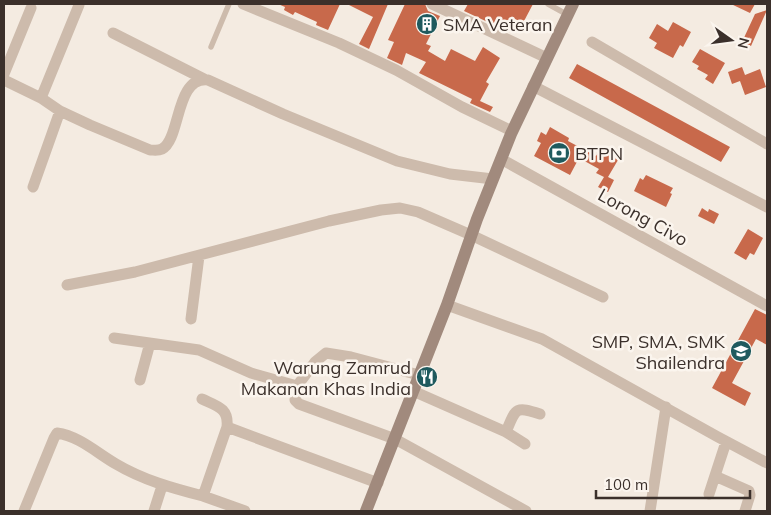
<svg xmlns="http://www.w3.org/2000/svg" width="771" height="515" viewBox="0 0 771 515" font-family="Mulish,sans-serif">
	<rect width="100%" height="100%" fill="#f4ebe1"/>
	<path fill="#c8694b" d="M278,4H340L328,30L316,25L317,22L295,12L293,15L284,10L285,7Z
		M347,4H388L369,49L359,44L373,17Z
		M405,4H425L428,11L440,16L426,44L431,46L428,51L445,61L451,49L475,61L483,47L500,58L486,82L489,84L480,101L493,107L490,112L470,103L472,99L419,73L426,62L406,53L402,65L387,58L394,42L388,40Z
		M468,4H533L523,23L513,18L507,31L464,11Z
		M731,4H755L750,13Z
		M767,10L751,46L742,42L755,14Z
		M673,22L691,32L683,47L680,45L673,58L654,48L657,43L649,38L657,24L668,31Z
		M700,49L725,63L713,84L705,79L708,75L697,69L699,66L692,62Z
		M577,64L730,147L721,162L569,78Z
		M742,67L745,75L760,69L766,87L745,95L740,81L732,84L728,72Z
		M550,127L569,138L568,141L596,156L600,150L618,160L608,177L614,180L608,192L598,187L604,177L596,173L599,169L579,158L570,175L534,156L541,143L537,141L541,132L546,135Z
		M646,175L673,188L670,193L672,194L666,207L634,191L640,178L643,180Z
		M702,208L708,212L709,209L719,214L714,224L698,216Z
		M748,229L763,238L754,255L750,253L746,260L734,253Z
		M755,309L767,315V345L756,339L732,383L751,393L745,406L712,388Z"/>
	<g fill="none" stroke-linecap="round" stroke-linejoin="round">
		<path stroke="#cdbbac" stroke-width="5.5" d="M548,4L568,15
			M211,47L229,4"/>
		<path stroke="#cdbbac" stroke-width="11" d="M243,4L339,43L396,70L462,107L512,131
			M432,4L547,58
			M113,33L204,79
			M592,42L767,144
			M4,74L31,8
			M4,80L41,98L60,111L90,125L150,150C154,150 158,151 162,149C181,139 175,76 208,80L283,114L397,161L450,174L493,179
			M533,86L767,207
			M41,98L79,5
			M501,159L767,306
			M33,187L60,111
			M67,285L135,272L329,221L381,210L400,208L418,212L471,235L603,297
			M447,305L542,339L718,437L767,463
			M191,319L199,256
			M114,338L199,350L251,373L297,386L295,400L299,404L395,439L526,511
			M140,380L150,343
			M297,386L315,362L326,353L351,357L419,375
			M413,391L506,432L525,444
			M202,399C217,406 229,408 227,427L203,496L245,511
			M227,427L378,483
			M506,432C516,408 515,406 540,414
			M715,476L749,491L750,495L745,511
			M709,494L726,442
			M24,511L54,438L57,433C79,436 97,453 116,464C143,480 172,488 203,496
			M154,511L162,486
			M650,511L666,407"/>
		<path stroke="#a18a7d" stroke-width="12" d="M366,511L447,305L477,219L511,134L573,4"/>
	</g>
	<defs>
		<g id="building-disc" transform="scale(1.125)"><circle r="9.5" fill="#1f5a5e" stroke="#fbf5ee"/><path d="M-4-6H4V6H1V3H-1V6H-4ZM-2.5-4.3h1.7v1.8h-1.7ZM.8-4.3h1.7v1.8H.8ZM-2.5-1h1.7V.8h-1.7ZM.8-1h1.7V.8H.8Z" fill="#fff"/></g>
		<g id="bank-disc" transform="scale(1.125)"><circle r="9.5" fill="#1f5a5e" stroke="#fbf5ee"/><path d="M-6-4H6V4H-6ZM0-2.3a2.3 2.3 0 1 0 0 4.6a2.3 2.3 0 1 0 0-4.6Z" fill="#fff"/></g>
		<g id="school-disc" transform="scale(1.125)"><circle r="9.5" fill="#1f5a5e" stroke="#fbf5ee"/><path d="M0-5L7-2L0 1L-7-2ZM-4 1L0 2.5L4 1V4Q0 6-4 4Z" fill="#fff"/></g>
		<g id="restaurant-disc" transform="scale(1.125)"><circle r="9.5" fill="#1f5a5e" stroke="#fbf5ee"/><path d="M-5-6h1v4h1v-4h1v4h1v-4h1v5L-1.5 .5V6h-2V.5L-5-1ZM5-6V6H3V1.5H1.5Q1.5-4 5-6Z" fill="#fff"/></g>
	</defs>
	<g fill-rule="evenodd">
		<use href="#building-disc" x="427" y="24"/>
		<use href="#bank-disc" x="559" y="153"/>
		<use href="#school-disc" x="741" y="351"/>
		<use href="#restaurant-disc" x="427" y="377"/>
	</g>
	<g text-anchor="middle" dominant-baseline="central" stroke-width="5" stroke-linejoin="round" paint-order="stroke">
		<g font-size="18" fill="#3b302b" stroke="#fbf5ee" text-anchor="start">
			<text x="443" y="24">SMA Veteran</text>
			<text x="575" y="153">BTPN</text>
			<text x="725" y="341" text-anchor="end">SMP, SMA, SMK<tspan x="725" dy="21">Shailendra</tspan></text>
			<text x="411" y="367" text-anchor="end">Warung Zamrud<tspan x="411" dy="21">Makanan Khas India</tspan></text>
		</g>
		<g font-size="18" fill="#3b302b" stroke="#fbf5ee">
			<text transform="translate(643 217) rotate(29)">Lorong Civo</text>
		</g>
	</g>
	<rect width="771" height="515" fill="none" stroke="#3b302b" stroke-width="10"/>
	<g transform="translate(731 40) rotate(104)" stroke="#fbf5ee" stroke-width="4" paint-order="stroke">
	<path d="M0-4L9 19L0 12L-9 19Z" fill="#3b302b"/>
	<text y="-8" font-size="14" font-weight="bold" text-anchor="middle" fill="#3b302b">N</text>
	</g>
	<path d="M596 490v8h154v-8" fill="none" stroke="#3b302b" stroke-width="2.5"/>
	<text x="604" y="490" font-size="15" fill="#3b302b" stroke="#fbf5ee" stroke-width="4" paint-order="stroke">100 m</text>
</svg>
